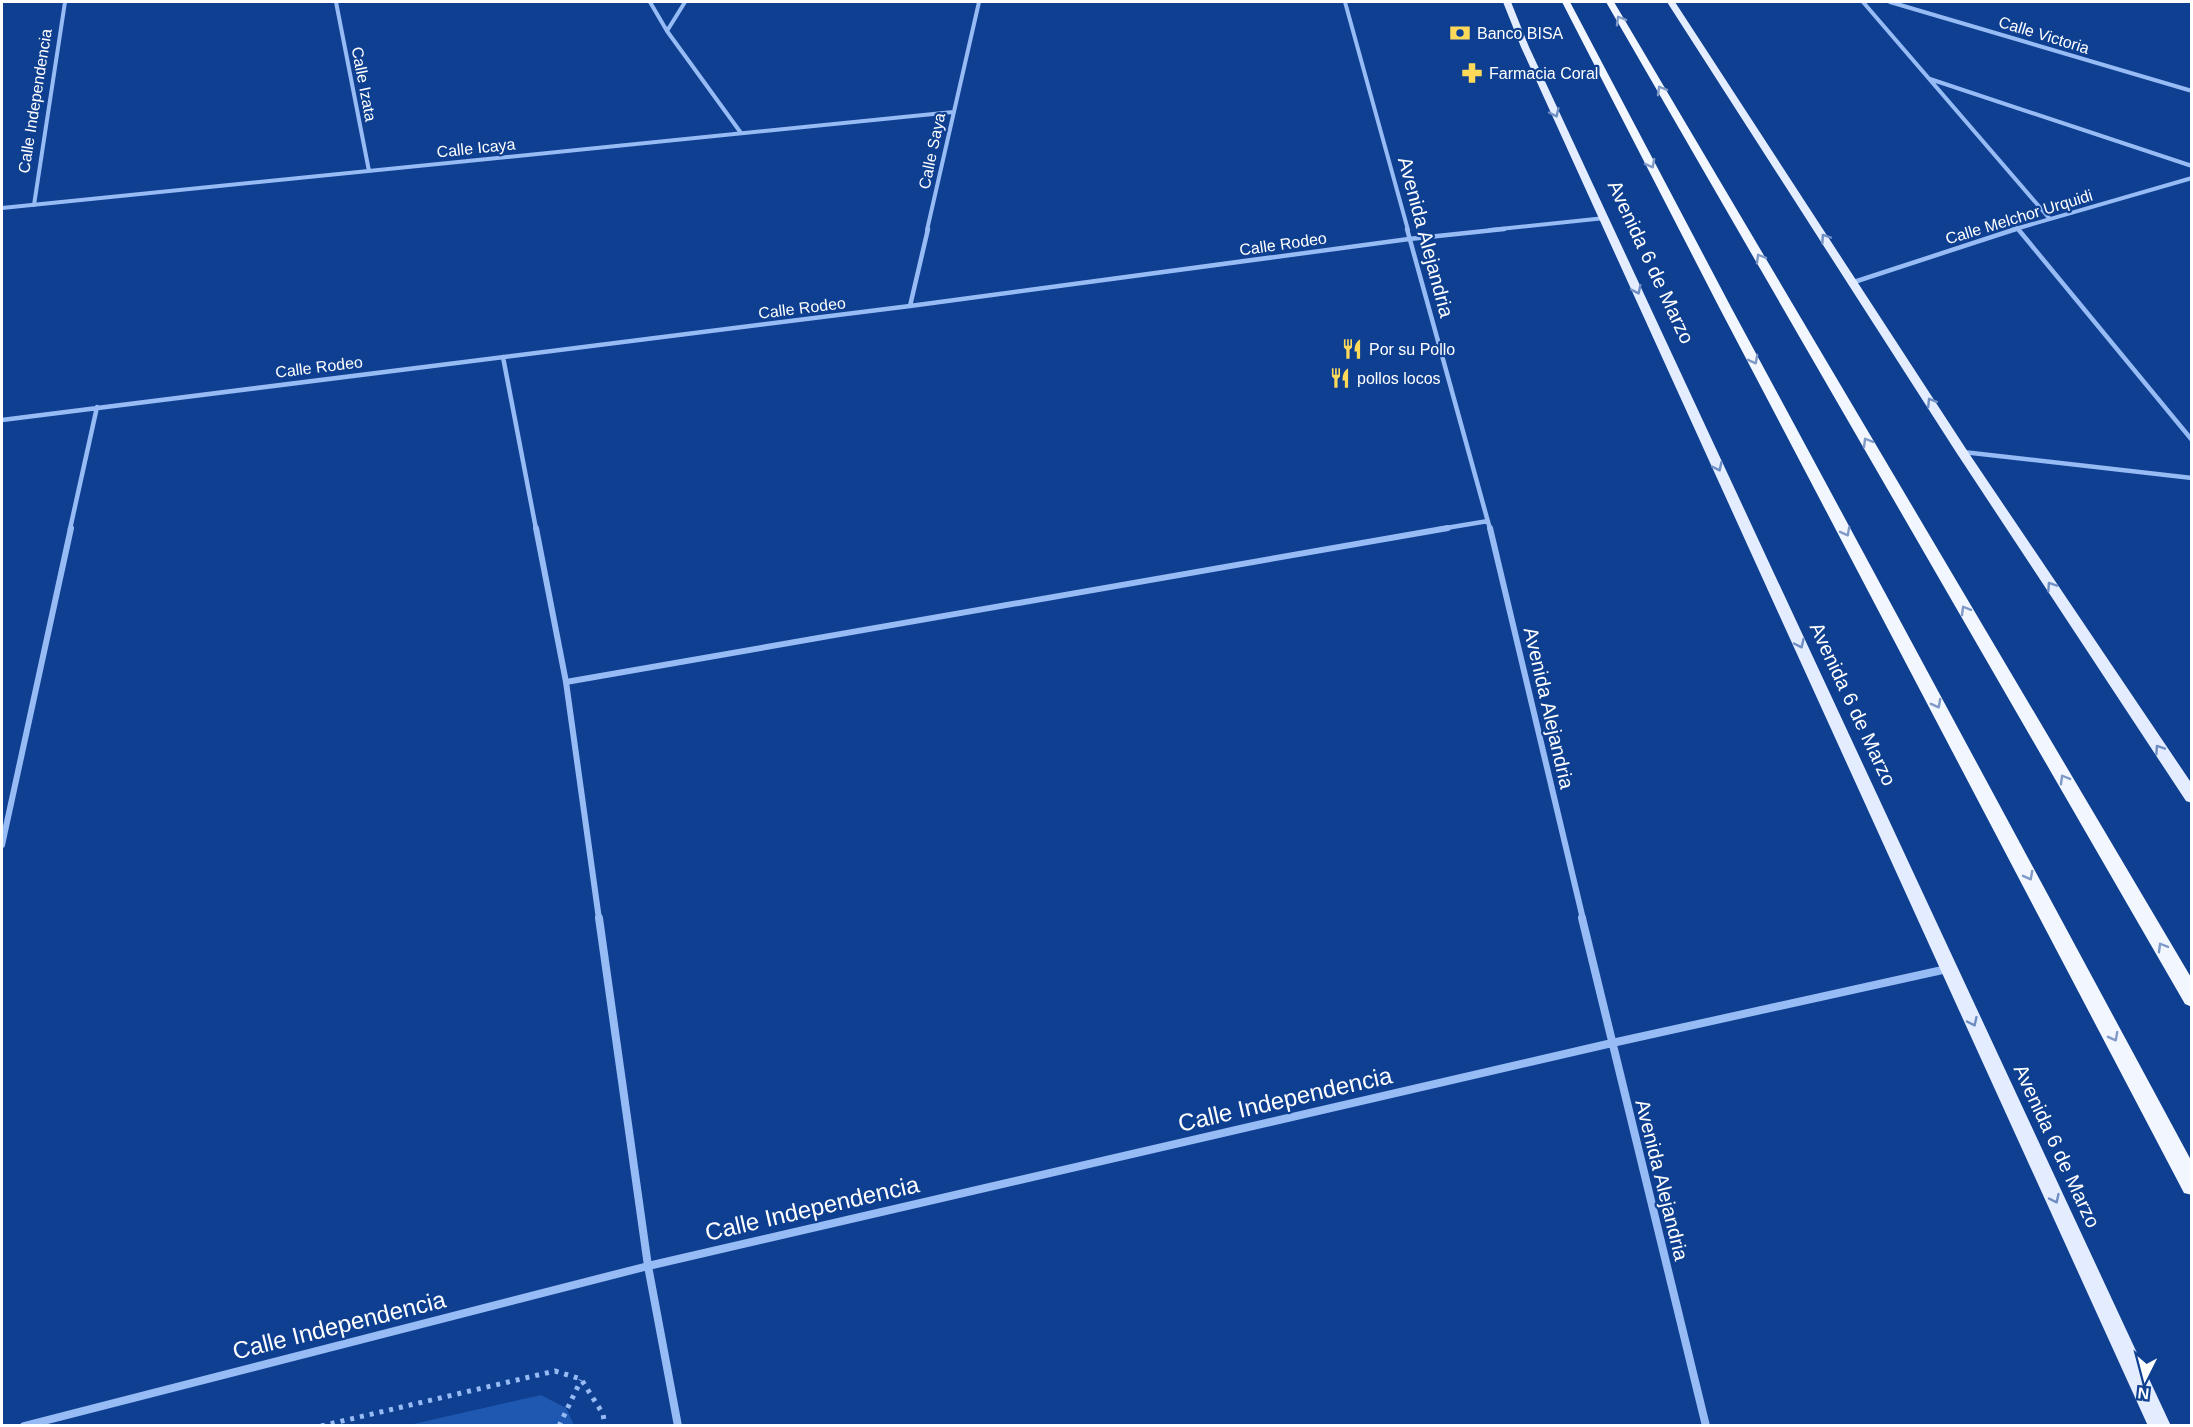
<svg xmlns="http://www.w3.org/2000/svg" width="2193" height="1427" viewBox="0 0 2193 1427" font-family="Arial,sans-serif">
	<rect width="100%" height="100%" fill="#0e3f90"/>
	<path fill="#1f58b0" d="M541,1395L566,1408L574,1425H409Z"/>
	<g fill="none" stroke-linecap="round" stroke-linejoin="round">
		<path stroke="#97bbf4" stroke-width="5" stroke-dasharray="4 6" stroke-linecap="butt" d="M321,1426L555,1371L581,1379L603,1414L605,1426
			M559,1426L581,1380"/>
		<path stroke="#97bbf4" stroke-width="4" d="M336,2L369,171
			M650,2L667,31L741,133
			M1345,2L1408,230
			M1863,2L2049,218
			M1890,2L2192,91
			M667,31L685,2
			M1930,79L2192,166
			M34,205L65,2
			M2,208L953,112
			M2017,228L2019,230
			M927,230L979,2
			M1490,230L1605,218
			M2012,230L2192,178"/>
		<path stroke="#97bbf4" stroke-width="4.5" d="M1407,229L1490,529
			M2018,229L2192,440
			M1854,282L2016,229
			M910,306L928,229
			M503,357L536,529
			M2,420L910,306L1409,239L1504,229
			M1963,452L2192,478
			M70,529L97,407
			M1440,529L1488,521"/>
		<path stroke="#97bbf4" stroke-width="6" d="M536,528L566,682L599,919
			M1490,528L1583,919
			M566,682L1448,528
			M2,845L71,528"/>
		<path stroke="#97bbf4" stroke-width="8" d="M599,918L648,1266L678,1426
			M1582,918L1706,1426
			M24,1426L648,1266L1612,1043L1947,969"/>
		<path fill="#e4edff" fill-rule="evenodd" d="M1503,2H1511L1529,47L2171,1426H2148L1521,47Z
			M1667,2H1675L1968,452L2192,784V803L2186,801L1956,452Z"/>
		<path fill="#f2f6ff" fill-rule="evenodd" d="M1562,2H1570L1732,309L2192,1162V1195L2184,1193L1720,309Z
			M1606,2H1614L2192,979V1007L2185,1004Z"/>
	</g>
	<defs><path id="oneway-chevron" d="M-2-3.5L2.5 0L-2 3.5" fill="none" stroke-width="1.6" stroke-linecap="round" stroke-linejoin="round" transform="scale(1.5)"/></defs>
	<g stroke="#809ac8">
		<use href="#oneway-chevron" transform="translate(1620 20) rotate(-120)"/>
		<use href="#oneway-chevron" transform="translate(1661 90) rotate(-120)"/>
		<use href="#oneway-chevron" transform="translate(1651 164) rotate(62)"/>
		<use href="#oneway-chevron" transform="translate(1760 258) rotate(-120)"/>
		<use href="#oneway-chevron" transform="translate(1754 360) rotate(62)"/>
		<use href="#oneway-chevron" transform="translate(1867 442) rotate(-120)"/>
		<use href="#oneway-chevron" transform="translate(1846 532) rotate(62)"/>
		<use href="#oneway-chevron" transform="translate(1965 610) rotate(-120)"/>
		<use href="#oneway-chevron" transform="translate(1937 704) rotate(62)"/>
		<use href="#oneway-chevron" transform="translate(2064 779) rotate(-120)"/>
		<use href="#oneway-chevron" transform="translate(2029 876) rotate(62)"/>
		<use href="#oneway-chevron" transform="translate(2162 947) rotate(-120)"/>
		<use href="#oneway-chevron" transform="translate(2114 1037) rotate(62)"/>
	</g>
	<g stroke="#6e8dc2">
		<use href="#oneway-chevron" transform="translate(1555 113) rotate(65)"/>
		<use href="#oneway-chevron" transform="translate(1825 238) rotate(-124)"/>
		<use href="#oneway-chevron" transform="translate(1637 290) rotate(65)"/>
		<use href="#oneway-chevron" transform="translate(1931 402) rotate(-122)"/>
		<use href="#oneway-chevron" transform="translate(1718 467) rotate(65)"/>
		<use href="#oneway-chevron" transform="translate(2051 586) rotate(-124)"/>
		<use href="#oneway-chevron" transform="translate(1800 644) rotate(65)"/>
		<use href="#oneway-chevron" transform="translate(2159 749) rotate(-124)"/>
		<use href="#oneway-chevron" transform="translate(1973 1022) rotate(65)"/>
		<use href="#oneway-chevron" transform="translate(2055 1199) rotate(65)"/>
	</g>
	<defs>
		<g id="bank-bare" transform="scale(1.62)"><path d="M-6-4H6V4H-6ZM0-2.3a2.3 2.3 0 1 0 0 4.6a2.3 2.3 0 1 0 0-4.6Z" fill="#ffda5a" stroke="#0e3f90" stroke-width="2.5" paint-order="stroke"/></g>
		<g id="pharmacy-bare" transform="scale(1.62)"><path d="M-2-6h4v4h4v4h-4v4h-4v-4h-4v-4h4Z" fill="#ffda5a" stroke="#0e3f90" stroke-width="2.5" paint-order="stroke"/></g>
		<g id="restaurant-bare" transform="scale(1.62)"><path d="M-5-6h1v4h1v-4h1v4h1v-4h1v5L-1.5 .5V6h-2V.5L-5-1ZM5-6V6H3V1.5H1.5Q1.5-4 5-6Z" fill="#ffda5a" stroke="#0e3f90" stroke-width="2.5" paint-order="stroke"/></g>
	</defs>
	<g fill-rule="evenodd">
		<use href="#bank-bare" x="1460" y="33"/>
		<use href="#pharmacy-bare" x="1472" y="73"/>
		<use href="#restaurant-bare" x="1352" y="349"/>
		<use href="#restaurant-bare" x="1340" y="378"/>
	</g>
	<g text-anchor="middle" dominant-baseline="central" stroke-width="4.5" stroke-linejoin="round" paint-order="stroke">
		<g font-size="16" fill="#fff" stroke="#0e3f90" text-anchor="start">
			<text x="1477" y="33">Banco BISA</text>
			<text x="1489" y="73">Farmacia Coral</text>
			<text x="1369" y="349">Por su Pollo</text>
			<text x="1357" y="378">pollos locos</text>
		</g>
		<g font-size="16" fill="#fff" stroke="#0e3f90">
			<text transform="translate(2044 35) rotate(17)">Calle Victoria</text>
			<text transform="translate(364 84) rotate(79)">Calle Izata</text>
			<text transform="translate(35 101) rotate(-81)">Calle Independencia</text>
			<text transform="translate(476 148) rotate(-6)">Calle Icaya</text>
			<text transform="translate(932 151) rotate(-78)">Calle Saya</text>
			<text transform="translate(2019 217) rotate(-17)">Calle Melchor Urquidi</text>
			<text transform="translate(1283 244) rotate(-8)">Calle Rodeo</text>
			<text transform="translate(802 308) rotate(-7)">Calle Rodeo</text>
			<text transform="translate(319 367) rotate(-7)">Calle Rodeo</text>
		</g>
		<g font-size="20" fill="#fff" stroke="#0e3f90">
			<text transform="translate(1426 237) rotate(75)">Avenida Alejandria</text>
			<text transform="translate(1651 262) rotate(65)">Avenida 6 de Marzo</text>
			<text transform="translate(1853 704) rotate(65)">Avenida 6 de Marzo</text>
			<text transform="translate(1549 708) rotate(77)">Avenida Alejandria</text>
			<text transform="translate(2057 1146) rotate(65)">Avenida 6 de Marzo</text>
			<text transform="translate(1662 1180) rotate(76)">Avenida Alejandria</text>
		</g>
		<g font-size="24" fill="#fff" stroke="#0e3f90">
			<text transform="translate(1285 1099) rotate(-13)">Calle Independencia</text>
			<text transform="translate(812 1208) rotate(-13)">Calle Independencia</text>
			<text transform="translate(339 1325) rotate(-14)">Calle Independencia</text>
		</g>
	</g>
	<rect width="2193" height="1427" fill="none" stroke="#ffffff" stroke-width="6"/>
	<g transform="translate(2145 1379) rotate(186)" stroke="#0e3f90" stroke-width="4.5" paint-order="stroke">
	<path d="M0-4.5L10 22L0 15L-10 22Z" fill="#ffffff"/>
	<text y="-9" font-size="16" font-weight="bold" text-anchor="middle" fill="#ffffff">N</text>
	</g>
</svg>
